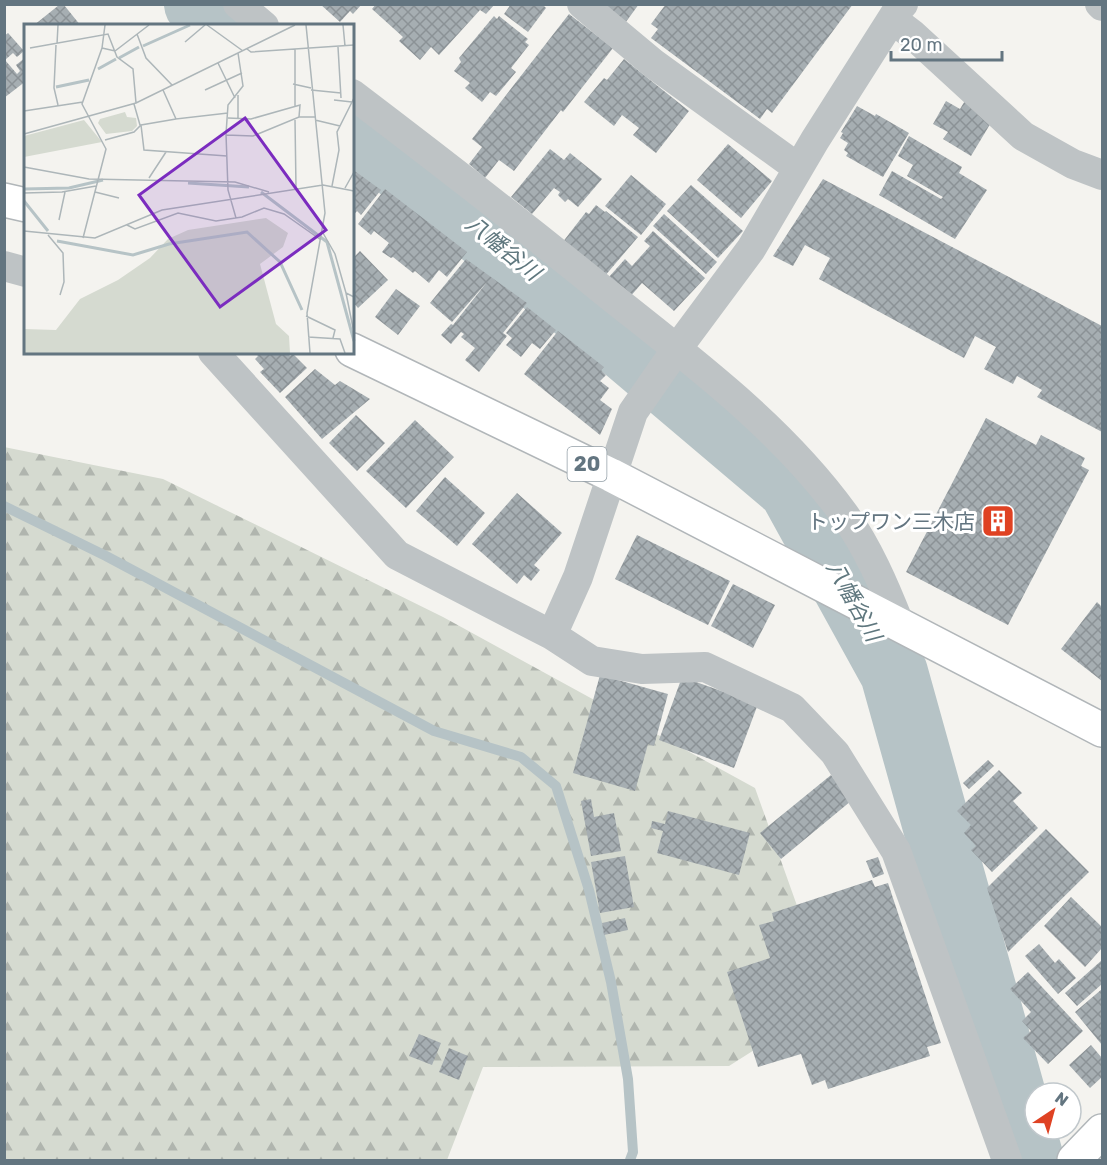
<svg xmlns="http://www.w3.org/2000/svg" width="1107" height="1165" viewBox="0 0 1107 1165" font-family="Rubik,'Noto Sans JP',sans-serif">
	<defs>
		<pattern id="forest-firs" width="22" height="20" patternUnits="userSpaceOnUse" patternTransform="scale(1.5)"><rect width="22" height="20" fill="#d5dad0"/><path d="M5 1l3.5 6h-7zM16 11l3.5 6h-7z" fill="#b0b5ae"/></pattern>
		<pattern id="building-cross-hatch" width="8" height="8" patternUnits="userSpaceOnUse" patternTransform="scale(1.5)"><rect width="8" height="8" fill="#a6aeb2"/><path d="M0 0l8 8M0 8l8-8" fill="none" stroke="#8b9296"/></pattern>
	</defs>
	<rect width="100%" height="100%" fill="#f4f3ef"/>
	<path fill="url(#forest-firs)" d="M4,447L163,479L443,617L755,788L831,1001L729,1066L483,1067L447,1160H5Z"/>
	<g fill="none" stroke-linecap="round" stroke-linejoin="round">
		<path stroke="#b6c3c6" stroke-width="10" d="M4,506L106,556L434,731L521,757L556,786L589,890L611,982L628,1079L633,1152L630,1160"/>
		<path stroke="#b6c3c6" stroke-width="68" d="M198,4L224,26
			M352,128L608,332L792,488L894,673L1030,1160"/>
	</g>
	<path fill="url(#building-cross-hatch)" d="M320,4H362L353,14L350,11L340,22Z
		M376,4H495L486,14L480,10L439,55L431,47L420,60L399,41L403,37L372,9Z
		M511,4H542L546,8L528,32L504,14Z
		M602,4H639L623,26Z
		M666,4H853L772,113L767,109L760,119L651,38L658,29L651,24Z
		M59,5H64L81,26H33Z
		M569,14L613,48L563,112L561,110L514,171L499,160L485,178L469,164L482,147L472,139Z
		M494,16L497,19L499,16L528,39L525,42L529,45L511,68L516,72L496,96L490,92L482,102L465,88L470,83L454,71L461,62L459,58Z
		M8,33L24,51L17,57L13,53L5,60L17,74L20,71L16,65L26,57V81L4,98V36Z
		M624,59L689,111L656,153L633,135L639,128L622,115L614,126L584,102L604,78L607,80Z
		M966,99L995,116L971,156L943,139L948,132L933,124L946,101L960,109Z
		M857,106L875,116L876,114L909,133L883,177L846,156L848,153L844,150L848,143L840,138L843,133L841,132Z
		M909,136L962,167L959,173L987,190L955,239L879,195L892,171L941,199L943,197L907,176L913,165L898,156Z
		M728,144L772,181L741,218L697,180Z
		M550,149L564,160L570,153L602,179L578,207L568,199L565,202L558,195L560,192L554,188L532,214L511,197Z
		M352,169L381,190L361,215L357,211L352,217Z
		M631,175L666,204L641,235L605,206Z
		M823,179L1102,326V432L1037,397L1042,390L1017,376L1013,384L984,369L996,347L975,336L964,358L819,279L830,258L805,245L793,266L773,256Z
		M691,185L743,231L718,258L667,211Z
		M385,189L467,252L447,277L439,270L429,283L415,271L413,273L393,257L391,258L382,252L389,243L374,231L371,235L358,224Z
		M596,205L605,212L606,211L638,237L604,277L562,243L586,212L589,214Z
		M664,214L717,262L706,274L653,226Z
		M653,231L705,278L674,311L642,283L629,298L608,278L625,259L632,266L650,246L644,241Z
		M360,251L388,280L358,308L352,301V259Z
		M466,259L527,303L503,333L507,336L479,372L465,360L475,348L461,337L464,334L461,332L451,344L441,335L451,324L453,325L487,282L452,322L430,303Z
		M396,289L420,306L398,335L375,317Z
		M527,307L556,330L540,349L532,343L521,357L506,345L512,338L506,333Z
		M558,331L604,367L601,370L606,375L600,381L609,388L600,400L612,409L600,435L524,374Z
		M255,352H287L290,356L293,354L307,368L280,393L260,372L264,369L255,359L258,356Z
		M315,369L335,385L340,381L370,399L322,439L285,397Z
		M356,415L385,443L357,471L329,443Z
		M986,418L1036,445L1041,435L1085,458L1081,466L1089,470L1008,625L906,572Z
		M415,420L454,457L406,508L366,471Z
		M445,477L485,513L457,546L416,511Z
		M517,493L562,533L534,565L540,570L531,581L524,575L517,584L472,544Z
		M637,535L730,581L708,625L615,579Z
		M733,584L775,605L753,648L711,626Z
		M1097,602L1102,607V681L1061,649Z
		M600,675L668,694L654,746L648,744L635,791L573,773Z
		M682,677L758,704L734,768L659,740Z
		M988,760L994,766L969,789L963,783Z
		M999,770L1022,793L1013,801L1038,828L992,872L971,850L976,846L964,833L971,825L957,811Z
		M831,775L851,801L781,859L760,833Z
		M591,799L594,817L614,813L621,851L591,856L581,801Z
		M668,811L750,833L739,875L657,853L663,831L651,828L652,821L665,824Z
		M1046,829L1089,872L1008,952L987,888Z
		M625,856L634,907L600,913L591,862Z
		M878,857L884,874L873,878L866,861Z
		M872,880L875,887L888,883L941,1043L927,1047L930,1056L828,1089L825,1080L812,1085L801,1054L758,1067L727,972L770,958L759,925L774,921L772,913Z
		M1071,897L1102,927V948L1085,967L1044,926Z
		M625,918L628,930L604,935L602,923Z
		M1039,944L1055,963L1059,959L1076,978L1058,994L1025,956Z
		M1102,960V984L1077,1006L1065,993Z
		M1028,972L1083,1031L1048,1064L1023,1038L1031,1031L1022,1021L1031,1012L1010,989Z
		M1102,989V1045L1075,1012Z
		M419,1034L441,1043L432,1065L409,1056Z
		M1091,1045L1102,1058V1077L1090,1088L1069,1065Z
		M449,1048L468,1056L459,1080L439,1072Z"/>
	<g fill="none" stroke-linecap="round" stroke-linejoin="round">
		<g stroke="#b1b6b9" stroke-width="36">
			<path id="primary" d="M4,200L26,205
				M352,350L611,475L1102,730
				M1074,1160L1102,1131"/>
		</g>
		<path stroke="#bec3c5" stroke-width="30" d="M238,4L264,26
			M582,4L654,64L798,168
			M1100,4L1102,6
			M892,19L913,35L1023,136L1073,164L1102,175
			M352,94C439,160 525,227 609,295C693,362 781,427 844,514C868,548 884,585 899,623
			M4,266L26,272
			M213,352L397,555L552,635L592,661L642,669L705,667L792,708L835,753L896,851L1007,1160
			M552,635L578,577L633,412L676,350L751,249L815,140L897,11L903,4"/>
		<use href="#primary" stroke="#fff" stroke-width="33"/>
	</g>
	<defs>
		<g id="building-square" transform="scale(1.725)"><rect x="-9" y="-9" width="18" height="18" rx="4" fill="#df4223" stroke="#fff"/><path d="M-4-6H4V6H1V3H-1V6H-4ZM-2.5-4.3h1.7v1.8h-1.7ZM.8-4.3h1.7v1.8H.8ZM-2.5-1h1.7V.8h-1.7ZM.8-1h1.7V.8H.8Z" fill="#fff"/></g>
	</defs>
	<g fill-rule="evenodd">
		<use href="#building-square" x="998" y="521"/>
	</g>
	<g text-anchor="middle" dominant-baseline="central" stroke-width="6" stroke-linejoin="round" paint-order="stroke">
		<rect fill="#fff" stroke="#929ea6" stroke-width="1.5" x="567.5" y="447" width="39" height="34" rx="4.5"/>
		<g font-size="20" font-weight="bold" fill="#637580">
			<text x="587" y="464">20</text>
		</g>
		<g font-size="21" fill="#637580" stroke="#fff" text-anchor="end">
			<text x="975" y="521">トップワン三木店</text>
		</g>
		<g font-size="22" font-style="italic" fill="#5f777e" stroke="#fff">
			<text transform="translate(503 248) rotate(39)">八幡谷川</text>
			<text transform="translate(854 601) rotate(61)">八幡谷川</text>
		</g>
	</g>
	<g transform="translate(24 24)">
		<rect width="330" height="330" fill="#f4f3ef"/>
		<path d="M242,194L264,209L259,223L236,240L252,300L265,312L266,329H0V305L32,306L56,275L94,256L126,234L144,215L164,206Z" fill="#d5dad0"/>
		<path d="M101,88L103,93L112,94L113,102L108,107L82,110L74,99L76,95ZM60,96L78,118L0,133V112Z" fill="#d5dad0"/>
		<path fill="none" stroke="#b6c3c6" stroke-width="3" d="M119,22L166,1M95,34L115,23M74,45L92,35M32,63L65,56M164,159L225,163M0,165L45,164L79,156M237,168L303,218L330,317M0,177L24,207M33,217L109,231L145,220L223,208L256,238L278,286"/>
		<path fill="none" stroke="#adb6b9" stroke-width="1.5" d="M183,1L219,27M282,1L301,189L283,289L286,329M319,1L321,22M113,10L122,34L148,61M161,18L181,1M33,20L34,1M32,21L30,64L34,81M314,23L317,74M6,24L84,10L93,33L109,45L112,79M78,24L91,27L125,1M223,25L227,28L330,21M194,39L211,74M269,60L287,64M139,66L152,95L204,89M181,66L218,49M287,66L317,69M214,71V95M310,76L328,78M110,80L116,101M271,82V25M0,87L59,78M204,94L227,95L276,81L275,93M271,96L272,164M291,96L316,102M117,101L120,126L203,132M0,110L112,79L271,1M202,111L229,112L275,93H291M81,116L110,108L117,101L152,95M0,143L65,155L211,158L245,168M125,154L142,128M308,162L315,126L313,108L330,74M321,164L330,148M71,168L95,174M0,169L38,168L72,162M212,194L204,166L202,110L204,81L219,62L214,29M35,196L41,168M103,201L111,205L154,189L192,197L218,193L240,184L260,190L297,216M0,207L71,214L138,186L299,161L330,167M299,209L311,230L322,269L330,273M24,211L39,229L40,258L36,271M59,214L82,125L58,80L78,24L81,1M322,269L330,309M282,292L311,306L309,314M284,313L316,315L321,329"/>
		<path fill="#7b2cbf" fill-opacity="0.15" stroke="#7b2cbf" stroke-width="3" d="M221,94L302,206L196,283L115,171Z"/>
		<rect width="330" height="330" fill="none" stroke="#637580" stroke-width="3"/>
	</g>
	<rect width="1107" height="1165" fill="none" stroke="#637580" stroke-width="12"/>
	<g transform="translate(1053 1111) rotate(36)"><circle r="28" fill="#ffffff" stroke="#c1c8cc" stroke-width="1.5"/>
	<path d="M0-4.5L10 22L0 15L-10 22Z" fill="#df4223"/>
	<text y="-9" font-size="16" font-weight="bold" text-anchor="middle" fill="#637580">N</text>
	</g>
	<path d="M891 51v9h111v-9" fill="none" stroke="#637580" stroke-width="3"/>
	<text x="900" y="51" font-size="18" fill="#637580" stroke="#ffffff" stroke-width="4.5" paint-order="stroke">20 m</text>
</svg>
